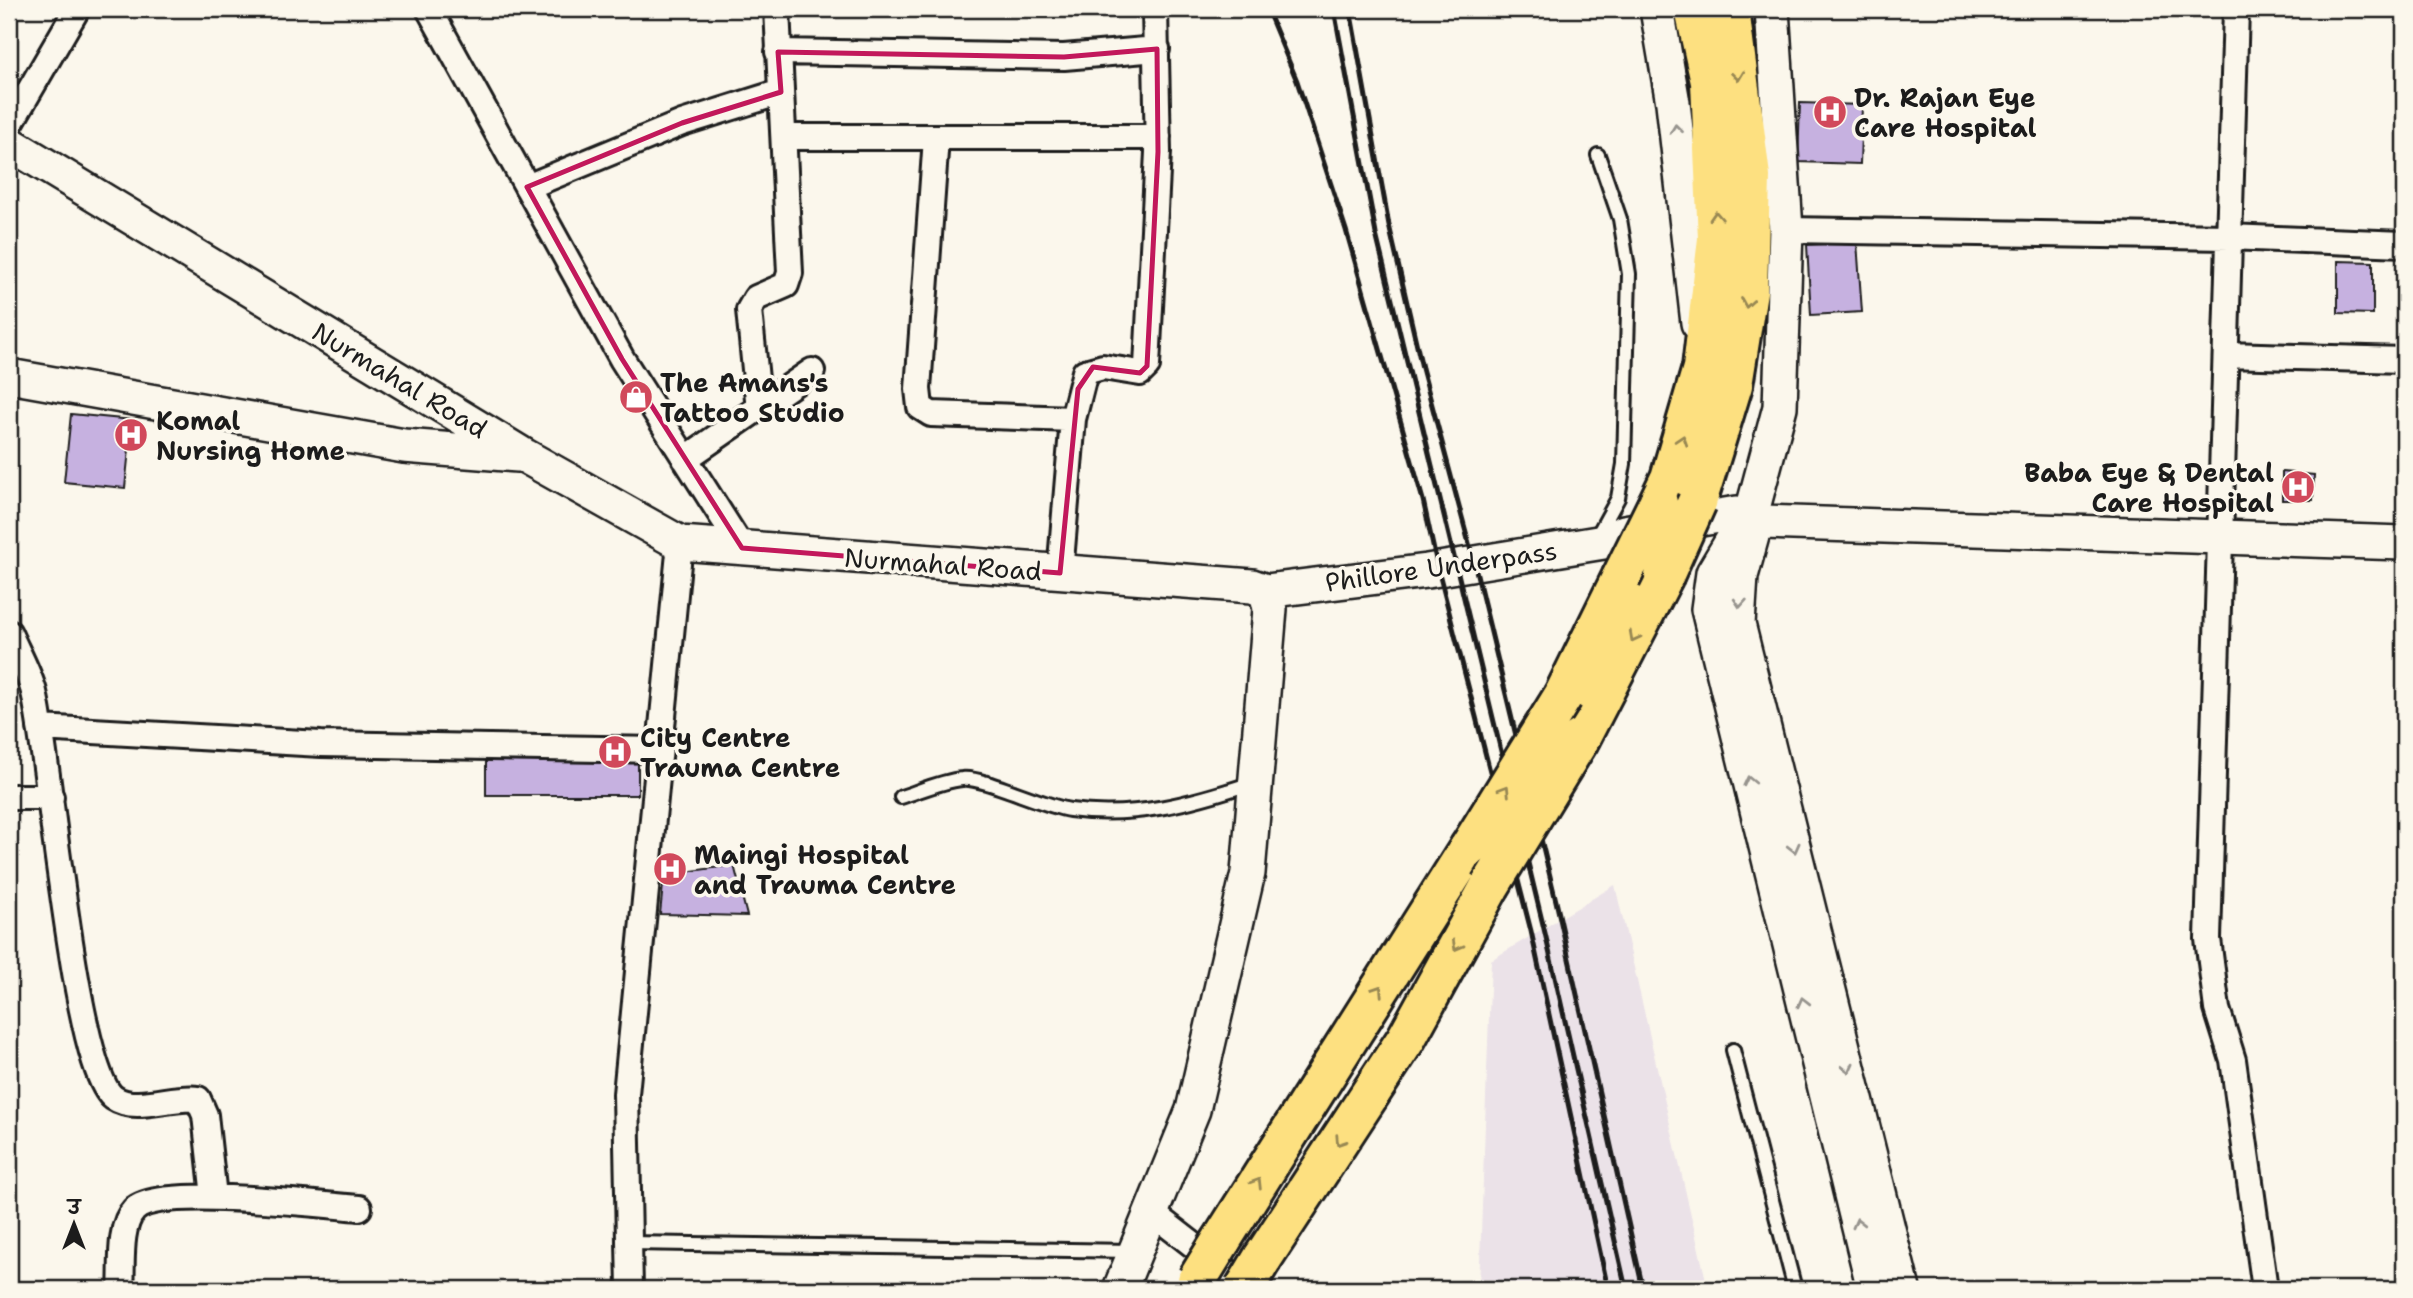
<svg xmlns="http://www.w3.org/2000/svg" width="2413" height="1298" viewBox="0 0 2413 1298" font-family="'Shantell Sans','Playpen Sans Deva',sans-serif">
	<rect width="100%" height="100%" fill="#fbf7ec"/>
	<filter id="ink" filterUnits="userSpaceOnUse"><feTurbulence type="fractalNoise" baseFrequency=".0143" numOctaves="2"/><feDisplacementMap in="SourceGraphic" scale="14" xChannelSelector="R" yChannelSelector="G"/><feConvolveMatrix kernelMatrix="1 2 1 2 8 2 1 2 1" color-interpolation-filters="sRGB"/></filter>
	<g filter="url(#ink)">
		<path fill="#ebe2e8" d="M1615,885L1708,1289H1479L1491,960Z"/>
		<path fill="#c6b1e0" stroke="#1c1c1c" stroke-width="2" d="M1800,103L1862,105L1860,164L1798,162Z
			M1857,242L1862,312L1811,315L1807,245Z
			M2338,261L2373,262V314L2338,313Z
			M71,414L132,420L125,488L64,482Z
			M2282,472L2314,475L2313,500H2282Z
			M486,761H638V795H486Z
			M734,865L747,916L660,914L664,875Z"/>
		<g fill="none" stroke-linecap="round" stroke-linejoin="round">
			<g stroke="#1c1c1c" stroke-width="18">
				<path id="lane" d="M1595,540L1618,498L1624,464L1629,274L1620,219L1598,155
					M901,797C920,791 942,781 962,779C982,776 1042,806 1070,810C1134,819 1192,803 1252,783
					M1733,1050L1795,1289
					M629,1243L1133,1251"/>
			</g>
			<g stroke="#1c1c1c" stroke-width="30">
				<path id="street" d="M429,9L622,359L742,548
					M2236,9L2208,939L2217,1009L2233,1060L2265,1289
					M778,52L1064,57L1157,49
					M9,126L77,9
					M784,137H1158
					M936,138L918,389L920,407L931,414L1073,419
					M527,187L682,123L781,92
					M1786,230L2229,237L2404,244
					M2226,355L2404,360
					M759,409L749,310L756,298L786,285L790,273L777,9
					M685,459L812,371
					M1060,573L1073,419L1085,372L1103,367L1140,373L1147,366L1158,152L1155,9
					M9,633C17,652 29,672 34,692C50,758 74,1070 114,1098C136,1113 173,1095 198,1099L205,1115L214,1197
					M40,728L321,744L659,750
					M9,797H51
					M1152,1213L1250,1289
					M121,1289C123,1267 118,1227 134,1210C159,1185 320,1205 359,1208
					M630,1289L626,1094L680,543"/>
			</g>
			<g stroke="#1c1c1c" stroke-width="38">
				<path id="secondary" d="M1657,9L1673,103L1698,323
					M9,143L525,456L680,543L1252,586L1266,591L1270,609L1248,873L1193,1110L1120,1289
					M9,376L404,446L518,455
					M1753,508L1780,407L1786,230L1772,9
					M1763,522L2404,543
					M1738,531L1713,573L1708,609L1874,1289
					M1752,536L1741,576L1738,624L1903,1289
					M1266,591L1427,571L1616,540L1624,532L1737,513"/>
			</g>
			<g stroke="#1c1c1c" stroke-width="44">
				<path id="highway" d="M1697,502L1733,385L1748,291L1751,177L1730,9
					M1658,503L1670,478L1702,368L1717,239L1710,82L1694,9
					M1563,696L1621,578
					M1580,739L1664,576
					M1221,1241L1469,848
					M1262,1259L1406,1039L1490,886"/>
			</g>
			<use href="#lane" stroke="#fbf7ec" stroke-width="12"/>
			<use href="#street" stroke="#fbf7ec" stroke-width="24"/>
			<use href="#secondary" stroke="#fbf7ec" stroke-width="33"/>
			<use href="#highway" stroke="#fde080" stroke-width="38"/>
			<path stroke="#1c1c1c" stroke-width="5" d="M1267,9L1297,81L1346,230L1423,500L1438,569L1531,931L1608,1289
				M1334,9L1376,234L1545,933L1626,1289
				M1350,9L1389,225L1422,368L1474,562L1556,901L1643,1289"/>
			<g stroke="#1c1c1c" stroke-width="44" stroke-linecap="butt">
				<path id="highway-bridge" d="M1664,576L1697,502
					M1621,578L1658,503
					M1469,848L1563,696
					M1490,886L1580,739
					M1197,1280L1221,1241
					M1244,1289L1262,1259"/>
			</g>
			<use href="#highway-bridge" stroke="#fde080" stroke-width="38"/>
		</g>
		<defs><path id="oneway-chevron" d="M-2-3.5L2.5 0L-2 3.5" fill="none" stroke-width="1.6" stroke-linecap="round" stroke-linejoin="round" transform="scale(1.75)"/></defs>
		<g stroke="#988853">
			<use href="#oneway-chevron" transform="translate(1738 76) rotate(83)"/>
			<use href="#oneway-chevron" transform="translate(1716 216) rotate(-93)"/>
			<use href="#oneway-chevron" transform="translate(1747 303) rotate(99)"/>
			<use href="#oneway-chevron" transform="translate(1682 440) rotate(-72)"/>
			<use href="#oneway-chevron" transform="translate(1634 637) rotate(118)"/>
			<use href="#oneway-chevron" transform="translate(1505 790) rotate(-58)"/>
			<use href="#oneway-chevron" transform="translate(1457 946) rotate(119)"/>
			<use href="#oneway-chevron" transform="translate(1378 990) rotate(-57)"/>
			<use href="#oneway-chevron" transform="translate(1340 1141) rotate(123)"/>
			<use href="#oneway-chevron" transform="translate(1257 1183) rotate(-58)"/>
		</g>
		<g stroke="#97948e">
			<use href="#oneway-chevron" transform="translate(1676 129) rotate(-97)"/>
			<use href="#oneway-chevron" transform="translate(1740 603) rotate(94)"/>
			<use href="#oneway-chevron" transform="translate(1749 781) rotate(-103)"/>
			<use href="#oneway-chevron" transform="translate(1794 848) rotate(76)"/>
			<use href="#oneway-chevron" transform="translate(1803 1002) rotate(-104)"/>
			<use href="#oneway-chevron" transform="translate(1848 1068) rotate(76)"/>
			<use href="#oneway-chevron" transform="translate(1858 1223) rotate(-104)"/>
		</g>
	</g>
	<path fill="none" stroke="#c2185b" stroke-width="5" stroke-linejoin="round" d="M1157,49L1158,152L1147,366L1140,373L1093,367L1078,389L1060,573L742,548L622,359L527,187L682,123L781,92L778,52L1064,57Z"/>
	<defs>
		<g id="hospital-disc" transform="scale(1.75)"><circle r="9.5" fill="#d1495b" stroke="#fbf7ec"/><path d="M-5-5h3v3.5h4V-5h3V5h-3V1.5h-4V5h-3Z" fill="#fff"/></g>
		<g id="shop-disc" transform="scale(1.75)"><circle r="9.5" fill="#d1495b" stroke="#fbf7ec"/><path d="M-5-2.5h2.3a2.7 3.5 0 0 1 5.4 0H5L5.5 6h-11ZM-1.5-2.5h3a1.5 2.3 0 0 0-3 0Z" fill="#fff"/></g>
	</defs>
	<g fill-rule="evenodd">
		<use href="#hospital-disc" x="1830" y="112"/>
		<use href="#shop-disc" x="636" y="397"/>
		<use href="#hospital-disc" x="131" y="435"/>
		<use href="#hospital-disc" x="2298" y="487"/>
		<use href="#hospital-disc" x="615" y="752"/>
		<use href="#hospital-disc" x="670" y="869"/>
	</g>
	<g text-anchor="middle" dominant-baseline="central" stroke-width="7" stroke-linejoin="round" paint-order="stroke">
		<g font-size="26" font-weight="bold" fill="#1c1c1c" stroke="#fbf7ec" text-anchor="start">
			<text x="1854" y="97">Dr. Rajan Eye<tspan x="1854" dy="30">Care Hospital</tspan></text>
			<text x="660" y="382">The Amans's<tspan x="660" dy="30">Tattoo Studio</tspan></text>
			<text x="156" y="420">Komal<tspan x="156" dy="30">Nursing Home</tspan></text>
			<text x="2274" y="472" text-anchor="end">Baba Eye &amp; Dental<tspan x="2274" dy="30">Care Hospital</tspan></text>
			<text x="640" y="737">City Centre<tspan x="640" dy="30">Trauma Centre</tspan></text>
			<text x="694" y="854">Maingi Hospital<tspan x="694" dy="30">and Trauma Centre</tspan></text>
		</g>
		<g font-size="26" fill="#1c1c1c" stroke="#fbf7ec">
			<text transform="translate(400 380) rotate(31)">Nurmahal Road</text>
			<text transform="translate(943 564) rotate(4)">Nurmahal Road</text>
			<text transform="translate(1441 566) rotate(-8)">Phillore Underpass</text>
		</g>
	</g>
	<rect width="2413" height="1298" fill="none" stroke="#fbf7ec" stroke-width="35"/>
	<rect x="18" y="18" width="2378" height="1263" fill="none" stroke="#1c1c1c" stroke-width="2.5" filter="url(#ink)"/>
	<g transform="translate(74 1224)" stroke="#fbf7ec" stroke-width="5" paint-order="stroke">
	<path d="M0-5L12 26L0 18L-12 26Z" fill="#1c1c1c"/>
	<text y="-10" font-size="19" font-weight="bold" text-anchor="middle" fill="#1c1c1c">उ</text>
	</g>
</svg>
